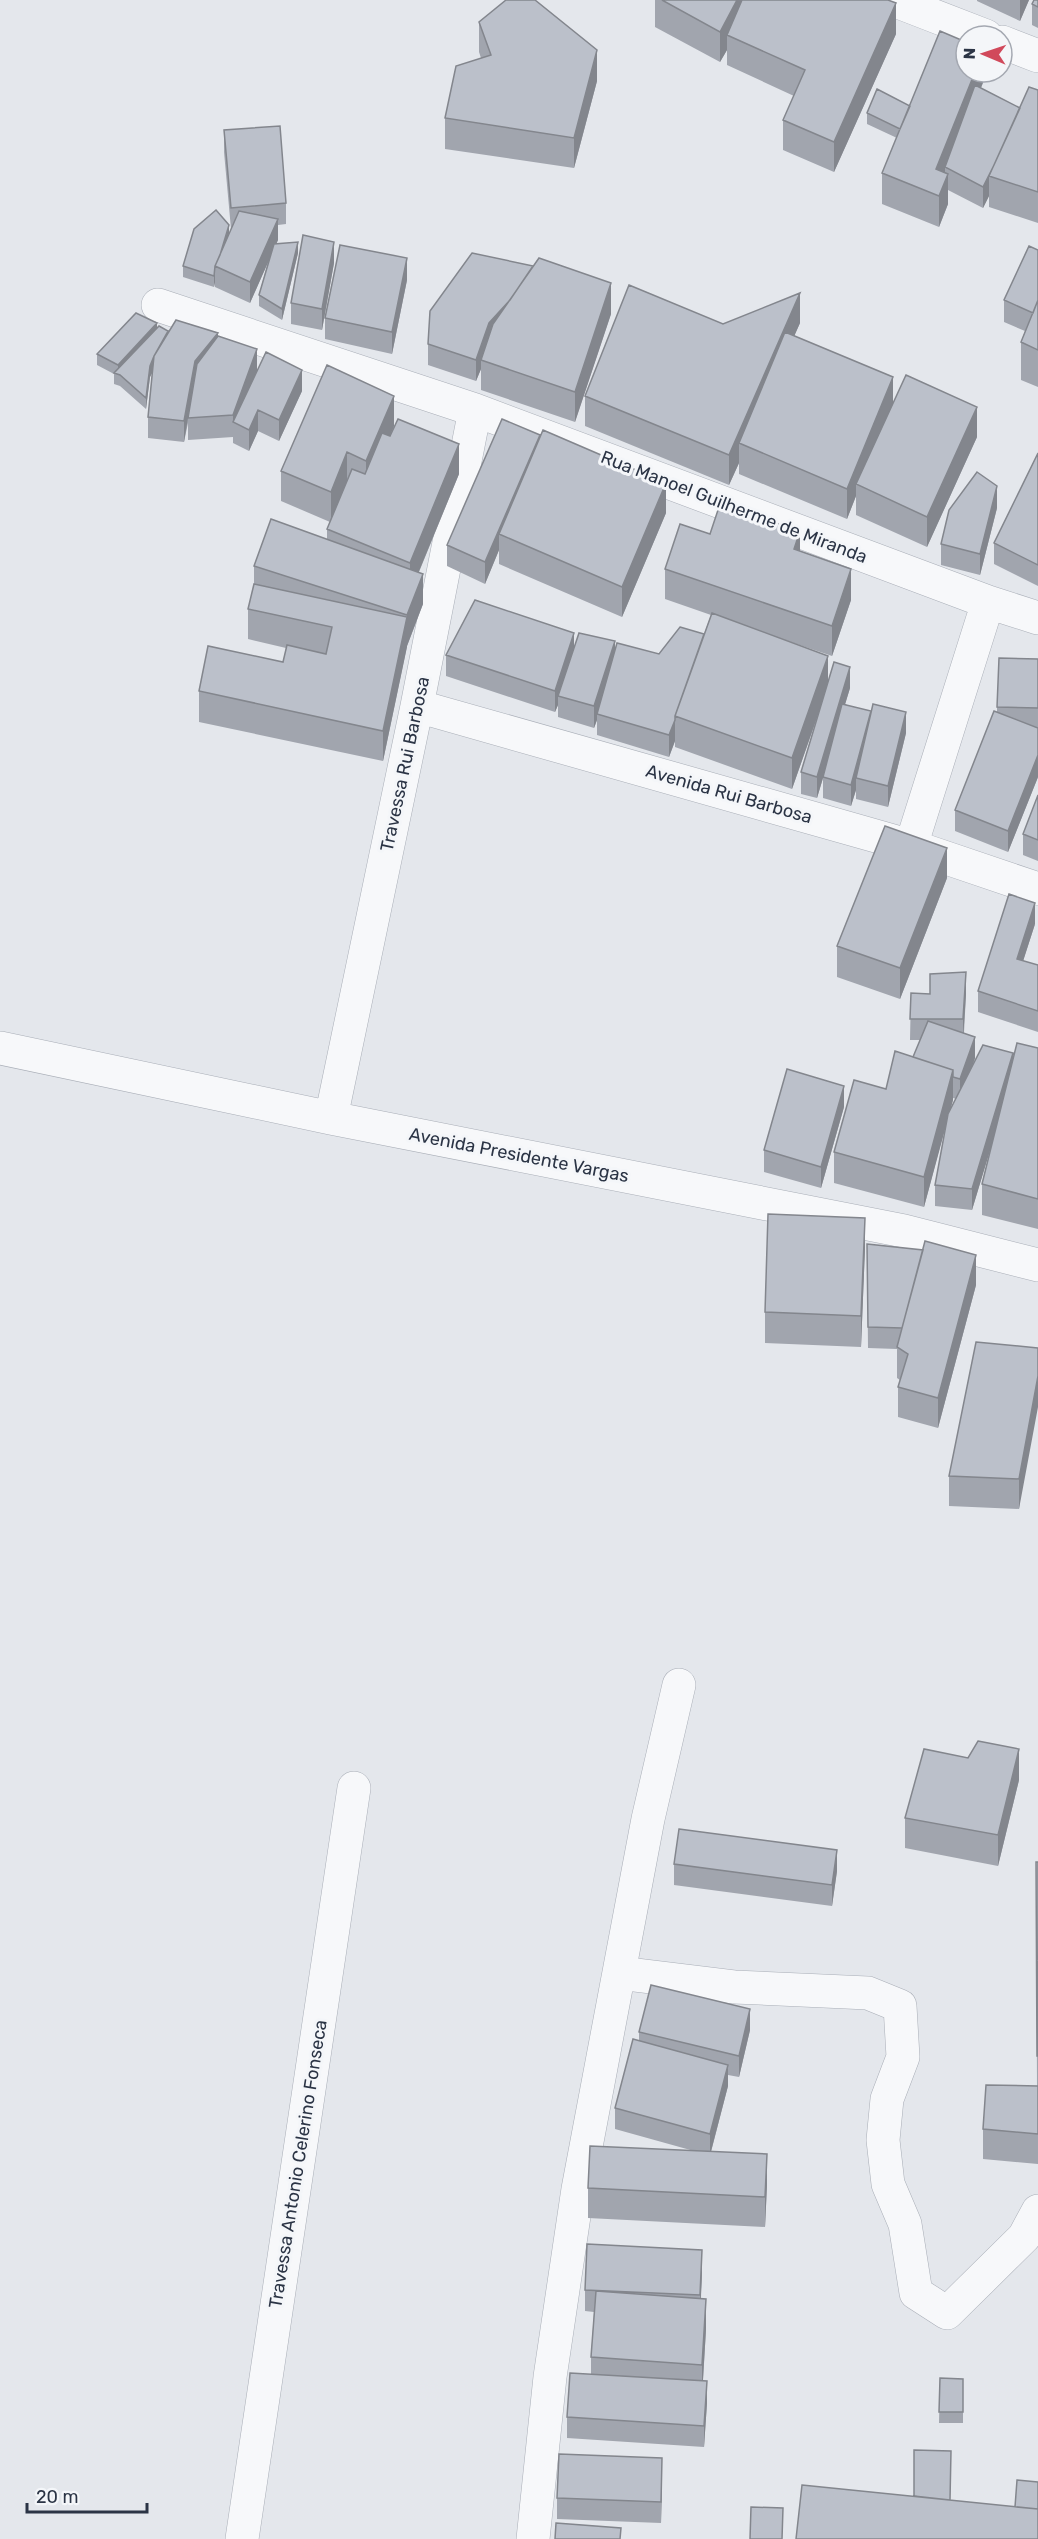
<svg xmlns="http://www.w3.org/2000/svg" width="1038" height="2539" viewBox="0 0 1038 2539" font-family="Rubik,sans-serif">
	<rect width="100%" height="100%" fill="#e4e7ec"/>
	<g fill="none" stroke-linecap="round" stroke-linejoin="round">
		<g stroke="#a9aeb7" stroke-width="34">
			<path id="minor" d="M893,0L986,36
				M1002,42L1038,56
				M158,305L475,410L988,602L1038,618
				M417,706L911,846L1038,889
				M911,846L988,602
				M0,1048L331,1118L904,1231L1038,1265
				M331,1118L417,706L475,410
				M619,1973L734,1987L868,1993L900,2006L903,2057L887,2099L883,2140L888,2184L905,2224L916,2293L947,2313L1024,2237L1038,2211
				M242,2539L354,1788
				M533,2539L550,2377L578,2189L648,1819L679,1685"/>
		</g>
		<use href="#minor" stroke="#f7f8fa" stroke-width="33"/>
	</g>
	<path fill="#a1a5ae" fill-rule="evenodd" d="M655,0H888L896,34L834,172L783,150V120L794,96L727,65V50L720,62L655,27Z
		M977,0H1029L1020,21L977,1Z
		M1038,0V28L1032,25V4Z
		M479,22L597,81L574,168L445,149V118L481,58L479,52Z
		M984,72V80L981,88L1020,108L1038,90V223L989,207V196L983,208L948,190V204L939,227L882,204V173L897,138L867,124V113L910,106Z
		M224,130L286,203V224L278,225V240L276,244L298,253L282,320L259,306V295L268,262L250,303L215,287V282L214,287L183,277V266L229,235L232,229H231L224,152Z
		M1038,250V387L1021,380V342L1025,331L1004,322V300Z
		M334,263L322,330L291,324V303Z
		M407,280L392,354L325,339V318Z
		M611,314L575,422L481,390V369L476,381L428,365V344Z
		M800,323L794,336L893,403L977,437L927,547L856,515V496L847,519L739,474V463L729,485L585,426V396L723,324Z
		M157,329L218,337L257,370L302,391L279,441L258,431L249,451L233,443V437L188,440V423L184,442L148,438V417L152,373L150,377L146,409L120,386L114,384V374L97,365V354Z
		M394,426L459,474L419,572L423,604L407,646L383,761L199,722V691L283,662L286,648L248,639V609L254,584V566L327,539V529L330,522L281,501V471Z
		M540,438L666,513L622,617L499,564V550L485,584L447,566V545Z
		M1038,453V586L994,564V543Z
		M997,508L980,575L941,565V544Z
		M710,534L800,552L851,600L832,656L779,638L828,680L850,688L845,704L906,733L888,807L856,799V790L851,806L823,798V778L817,798L801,794V772L817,718L792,789L675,747V741L669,757L597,735V720L594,728L558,717V705L555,712L446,676V655L574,647L615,652L659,654L704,634L711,615L665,599V569Z
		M1038,659V777L1008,852L955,831V810L997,712V707Z
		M1038,795V861L1023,855V834Z
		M947,878L900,999L837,977V946Z
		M1035,924L1023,961L1038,965V1032L978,1012V991Z
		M911,993L930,994H966L964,1033L975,1058L973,1066L1013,1059L1038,1048V1229L982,1215V1184L991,1146L972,1210L935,1206V1185L946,1124L924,1207L834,1183V1152L913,1057L920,1040H910ZM953,1098L956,1099L950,1111L953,1100Z
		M844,1107L821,1188L764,1172V1150Z
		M867,1244L976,1285L938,1428L898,1417V1387L900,1380L897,1378V1349L868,1348Z
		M865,1248L861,1347L765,1343V1312Z
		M1038,1348L1019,1509L949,1506V1476Z
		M1019,1780L998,1866L905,1848V1818Z
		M1036,1862H1038V2164L983,2159V2129L1037,2086Z
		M674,1864L837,1871L832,1906L674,1885Z
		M750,2030L739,2077L728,2075V2086L711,2152L767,2185L765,2227L588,2218V2188L694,2151L615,2129V2108L639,2041V2032Z
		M702,2271L701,2298L706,2329L703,2381L707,2403L704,2447L567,2438V2417L591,2374V2357L594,2312L585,2311V2290Z
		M940,2378L963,2379V2423H939Z
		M662,2480L661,2523L557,2519V2498Z"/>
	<path fill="#83868d" d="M737,0H754L727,35V50L720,62V32Z
		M1020,0H1029L1020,21Z
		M896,3V34L834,172V142Z
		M597,50V81L574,168V138Z
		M975,72H984V80L948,169L945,167V177L936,169Z
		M1022,109L989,176V196L983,208V187Z
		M948,174V204L939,227V196Z
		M278,219V240L250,303V282Z
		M229,225V236L217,267Z
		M298,242V253L282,320V309Z
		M334,242V263L322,330V309Z
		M407,258V280L392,354V332Z
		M539,267L481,360V369L476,381V360L489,323Z
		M215,271V282L214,287V276Z
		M611,283V314L575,422V392Z
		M800,293V323L746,446L739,443V463L729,485V455Z
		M157,323V334L118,375V365Z
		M168,331V342L150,377L146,409V398L150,366Z
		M218,333V354L188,418L184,442V421L195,361Z
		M257,349V371L233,422V415Z
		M302,370V391L279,441V420Z
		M893,377V408L856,484V496L847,519V489Z
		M394,396V426L366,492V461Z
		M977,407V437L927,547V517Z
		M258,410V431L249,451V430Z
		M540,435V457L499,534V550L485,584V562Z
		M459,444V474L410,593V563Z
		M347,452V482L331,522V492Z
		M666,483V513L622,617V587Z
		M997,486V508L980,575V554Z
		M800,531V562L794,549Z
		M851,569V600L832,656V626Z
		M423,574V604L407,646V615Z
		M407,617V647L383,761V731Z
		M574,633V655L558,696V705L555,712V691Z
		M615,641V663L597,714V720L594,728V706Z
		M828,656V686L792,789V758Z
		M850,667V688L817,798V777Z
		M871,711V733L856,778V790L851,806V785Z
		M906,712V733L888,807V786Z
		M675,720V741L669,757V735Z
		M1038,755V777L1008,852V831Z
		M947,848V878L900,999V968Z
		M1035,903V924L1017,980V959Z
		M966,972V994L963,1040V1019Z
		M975,1037V1058L960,1100V1079Z
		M1013,1053V1075L972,1210V1189Z
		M953,1070V1100L924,1207V1177Z
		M844,1086V1107L821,1188V1167Z
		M865,1218V1248L861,1347V1316Z
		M976,1255V1285L938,1428V1398Z
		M1038,1376V1407L1019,1509V1479Z
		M1019,1749V1780L998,1866V1835Z
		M837,1850V1871L832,1906V1885Z
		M750,2009V2030L739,2077V2056Z
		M728,2065V2086L710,2155V2134Z
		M767,2154V2185L765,2227V2197Z
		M702,2250V2271L700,2316V2295Z
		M706,2299V2329L702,2395V2365Z
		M707,2381V2403L704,2447V2426Z
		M662,2458V2480L661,2523V2502Z"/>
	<path fill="#bbc0ca" stroke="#83868d" stroke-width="1.5" d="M506,0H535L597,50L574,138L445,118L456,66L491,55L479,22Z
		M662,0H737L720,32Z
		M742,0H888L896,3L834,142L783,120L805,70L727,35Z
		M1034,0H1038V7L1032,4Z
		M940,31L966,42V72H975L936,169L948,174L939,196L882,173Z
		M975,85L1020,108L994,165L983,187L945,167Z
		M1029,87L1038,90V192L989,176Z
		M877,89L910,106L900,129L867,113Z
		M280,126L286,203L231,208L224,130Z
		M216,210L229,225L220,255L215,266L214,276L183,266L194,229Z
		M239,211L278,219L250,282L215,266Z
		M303,235L334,242L322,309L291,303Z
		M298,242L282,309L259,295L274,244Z
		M340,245L407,258L392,332L325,318Z
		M1029,246L1038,250V300L1033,313L1004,300Z
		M472,253L533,266L510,300L489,323L476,360L428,344L430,311Z
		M539,258L611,283L575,392L481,360L493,324Z
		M629,285L723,324L800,293L729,455L585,396Z
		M1038,300V350L1021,342Z
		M136,313L157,323L118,365L97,354Z
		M176,320L218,333L195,361L184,421L148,417L154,356Z
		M159,326L168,331L154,356L150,366L146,398L120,375L114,373Z
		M785,332L893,377L847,489L739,443Z
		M218,336L257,349L233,415L188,418L197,364Z
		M266,352L302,370L279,420L258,410L249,430L233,422Z
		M327,365L394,396L366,461L347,452L331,492L281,471Z
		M906,375L977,407L927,517L856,484Z
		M398,419L459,444L410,563L327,529L352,469L365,474L382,433L390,436Z
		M502,419L540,435L485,562L447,545Z
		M543,430L666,483L622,587L499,534Z
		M1038,453V565L994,543Z
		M977,472L997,486L980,554L941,544L949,510Z
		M720,504L800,531L794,549L851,569L832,626L665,569L680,524L710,534Z
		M271,519L423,574L407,615L254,566Z
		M254,584L407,617L383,731L199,691L208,646L283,662L287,645L326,654L332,627L248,609Z
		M475,600L574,633L555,691L446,655Z
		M712,613L828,656L792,758L675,716Z
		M680,627L704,634L675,716V720L669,735L597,714L617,643L659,654Z
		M579,633L615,641L594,706L558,696Z
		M999,658L1038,659V708L997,707Z
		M834,662L850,667L817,777L801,772Z
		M842,704L871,711L851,785L823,777Z
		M873,704L906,712L888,786L856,778Z
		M994,711L1038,728V755L1008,831L955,810Z
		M1038,795V840L1023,834Z
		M885,826L947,848L900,968L837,946Z
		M1009,894L1035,903L1017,959L1038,965V1011L978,991Z
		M966,972L963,1019H910L911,993L930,994V974Z
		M928,1021L975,1037L960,1079L953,1077V1070L913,1057Z
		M1017,1043L1038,1048V1199L982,1184Z
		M983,1045L1013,1053L972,1189L935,1185L948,1114Z
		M895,1051L953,1070L924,1177L834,1152L854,1080L886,1089Z
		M787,1069L844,1086L821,1167L764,1150Z
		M768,1214L865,1218L861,1316L765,1312Z
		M925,1241L976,1255L938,1398L898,1387L908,1354L897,1347Z
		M867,1244L923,1250L902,1328L868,1327Z
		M976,1342L1038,1348V1376L1019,1479L949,1476Z
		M978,1741L1019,1749L998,1835L905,1818L924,1749L968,1758Z
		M679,1829L837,1850L832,1885L674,1864Z
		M1036,1862H1038V2056H1037Z
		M651,1985L750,2009L739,2056L639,2032Z
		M633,2039L728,2065L710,2134L615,2108Z
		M986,2085L1038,2086V2134L983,2129Z
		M590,2146L767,2154L765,2197L588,2188Z
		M587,2244L702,2250L700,2295L585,2290Z
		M596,2291L706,2299L702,2365L591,2357Z
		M570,2373L707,2381L704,2426L567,2417Z
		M940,2378L963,2379V2412H939Z
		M914,2450L951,2451L950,2500L914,2496Z
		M559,2454L662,2458L661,2502L557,2498Z
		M1017,2480L1038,2482V2509L1015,2507Z
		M802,2485L1038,2509V2539H796Z
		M751,2507L783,2508L782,2539H750Z
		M556,2523L621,2528L620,2539H555Z"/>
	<g text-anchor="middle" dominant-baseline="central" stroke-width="6" stroke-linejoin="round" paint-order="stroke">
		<g font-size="18" fill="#2b3445" stroke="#f4f6f9">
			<text transform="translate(734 507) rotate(21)">Rua Manoel Guilherme de Miranda</text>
			<text transform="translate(405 764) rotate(-78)">Travessa Rui Barbosa</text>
			<text transform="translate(729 794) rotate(16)">Avenida Rui Barbosa</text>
			<text transform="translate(519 1155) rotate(11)">Avenida Presidente Vargas</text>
			<text transform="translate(298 2164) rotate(-81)">Travessa Antonio Celerino Fonseca</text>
		</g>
	</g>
	<g transform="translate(984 54) rotate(272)"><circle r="28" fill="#f4f6f9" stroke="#a4a8b1" stroke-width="1.5"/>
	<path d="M0-4.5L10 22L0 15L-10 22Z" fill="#d1495b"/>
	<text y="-9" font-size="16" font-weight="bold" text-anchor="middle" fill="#2b3445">N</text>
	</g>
	<path d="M27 2503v9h120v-9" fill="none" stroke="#2b3445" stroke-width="3"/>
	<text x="36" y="2503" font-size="18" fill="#2b3445" stroke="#f4f6f9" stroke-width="4.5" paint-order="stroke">20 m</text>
</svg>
